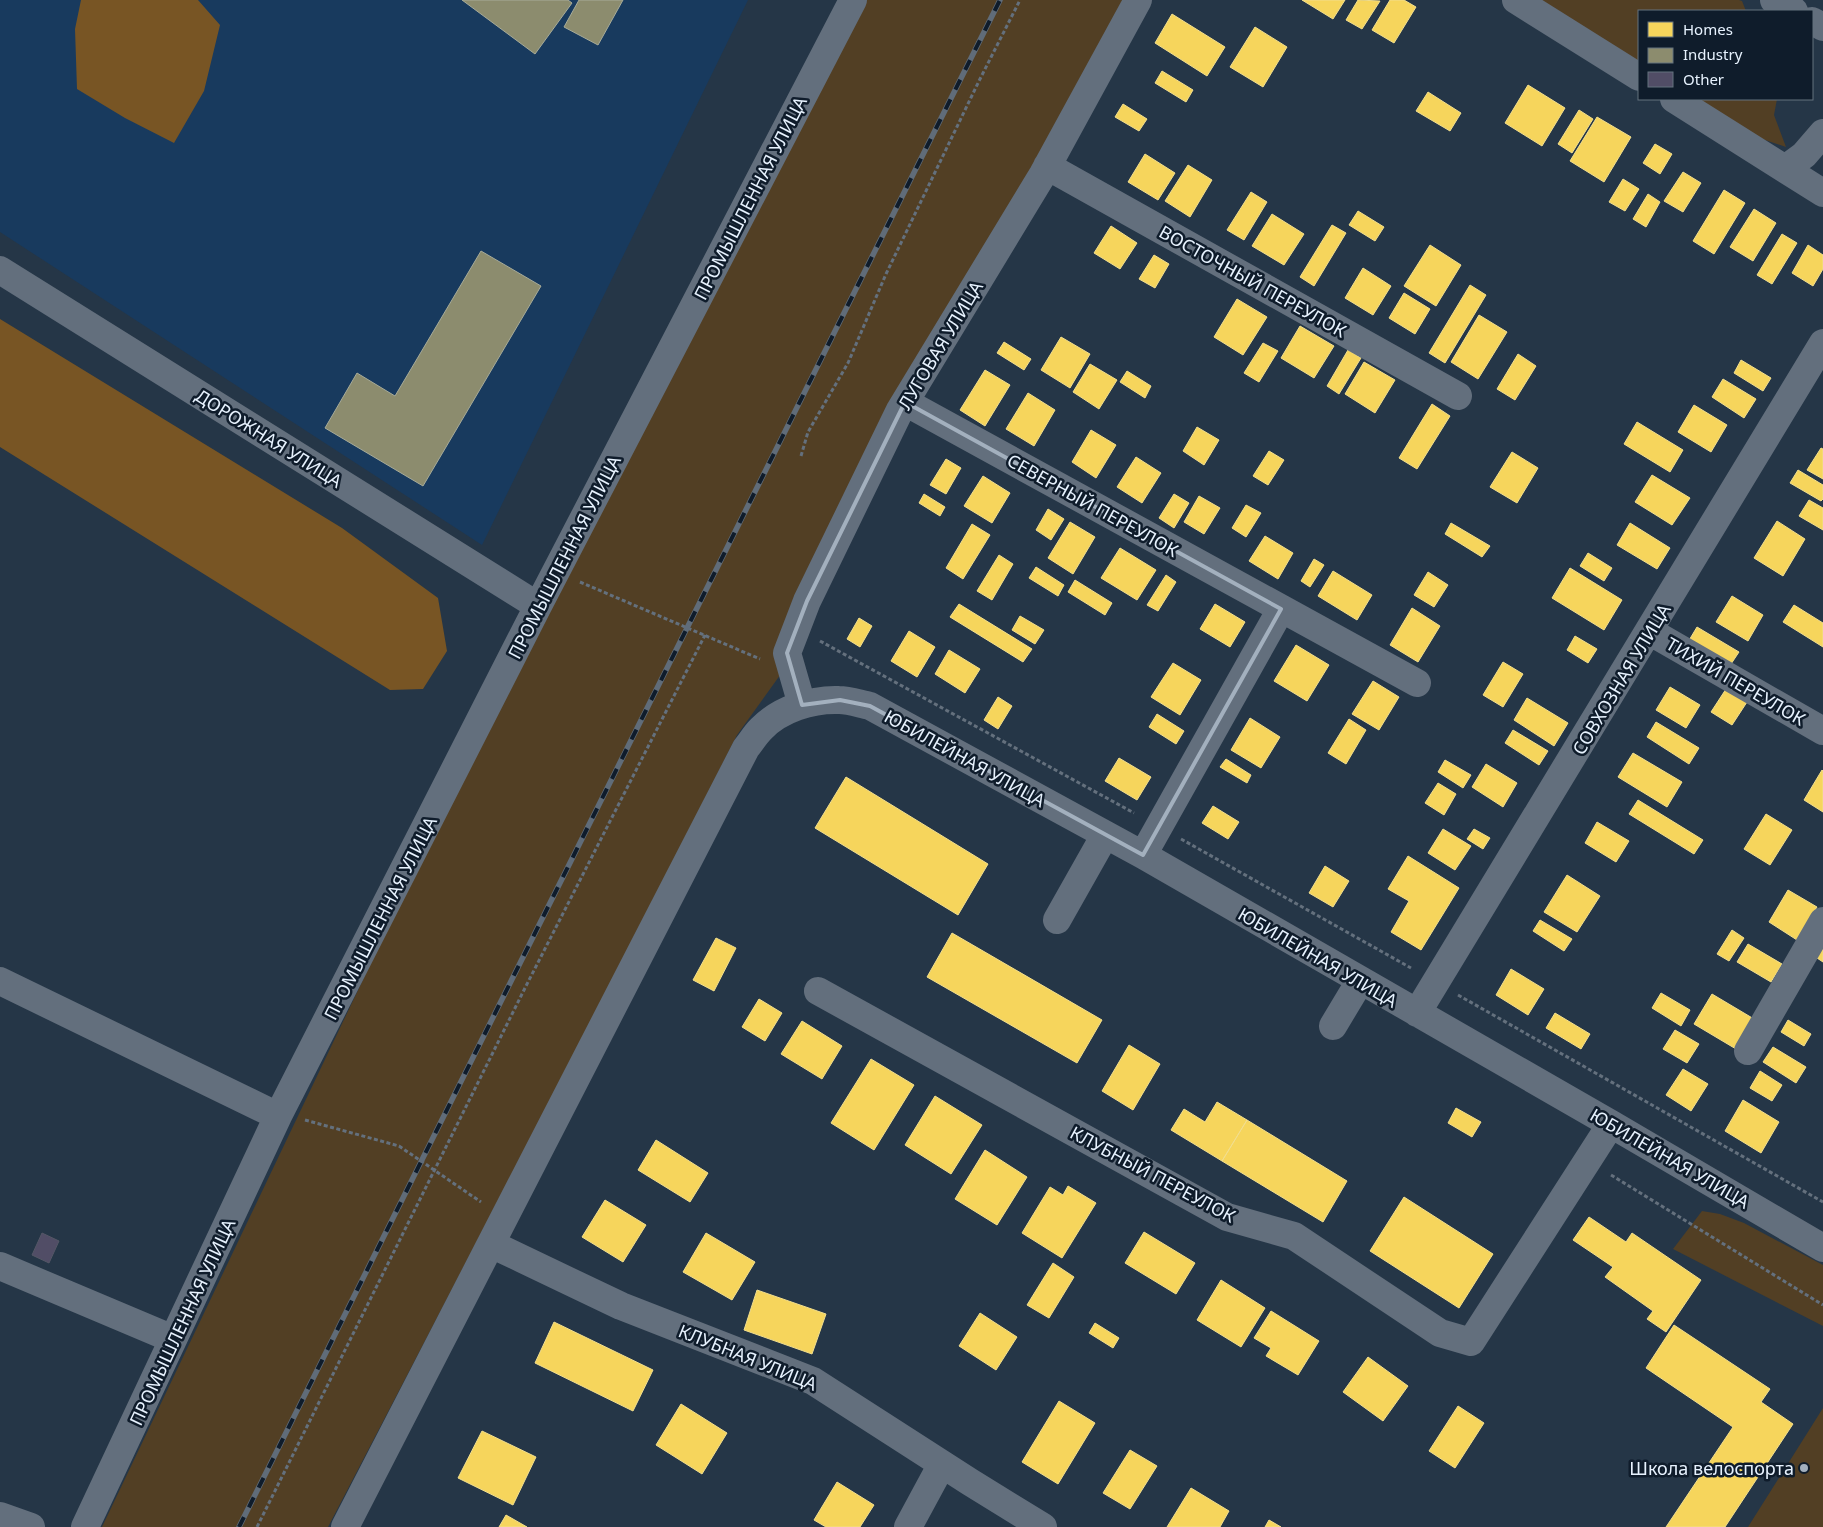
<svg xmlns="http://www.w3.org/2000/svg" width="1823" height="1527" viewBox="0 0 1823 1527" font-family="'Noto Sans',sans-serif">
	<rect width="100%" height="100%" fill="#253647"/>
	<path fill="#183a5e" d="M0,0H748L482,545L0,232Z"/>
	<path fill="#523f24" d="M865,0H1124L1039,156L783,671L737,735L614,978L328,1527H102L442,814Z
		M1520,0H1739L1742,1L1746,11H1639V77Z
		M1674,99H1777L1774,115L1786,147L1762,139Z
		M1702,1211L1720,1214L1744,1223L1823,1265V1326L1673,1249Z
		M1823,1408V1527H1748Z"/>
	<path fill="#785524" d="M81,0H198L220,25L204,91L174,143L125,118L77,89L75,29Z
		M0,319L342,528L438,598L447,651L423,689L390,690L0,447Z"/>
	<path fill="#f6d55c" stroke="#f2de8d" d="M1302,0H1345L1333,19Z
		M1358,0L1380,1L1362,29L1346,20Z
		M1390,0H1404L1416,7L1394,43L1372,30Z
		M1172,14L1225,47L1207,76L1155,43Z
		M1255,27L1287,47L1263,87L1230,67Z
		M1162,71L1193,90L1186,102L1155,83Z
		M1528,85L1565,108L1542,146L1505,123Z
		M1428,92L1461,113L1450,131L1416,111Z
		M1123,104L1147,119L1139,131L1115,117Z
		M1579,110L1593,119L1572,153L1558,144Z
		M1597,117L1631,137L1604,182L1570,161Z
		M1655,144L1672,154L1660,174L1643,163Z
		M1145,154L1175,173L1158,200L1128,182Z
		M1188,165L1212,180L1190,217L1165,201Z
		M1683,172L1701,183L1683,212L1664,201Z
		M1623,179L1639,189L1625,211L1609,202Z
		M1724,190L1745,203L1714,254L1693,241Z
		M1251,192L1267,202L1244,240L1227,230Z
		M1648,194L1660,202L1646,227L1633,219Z
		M1754,209L1776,223L1753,261L1730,247Z
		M1358,211L1384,227L1375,241L1349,225Z
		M1272,214L1304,234L1284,265L1252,246Z
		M1332,225L1346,233L1314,286L1300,277Z
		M1111,226L1137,243L1120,269L1094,253Z
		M1782,234L1797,243L1772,284L1757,275Z
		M1430,245L1461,265L1436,306L1404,286Z
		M1808,245L1823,255V269L1813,286L1792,273Z
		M1154,255L1169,264L1155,288L1139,279Z
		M1363,268L1391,286L1373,315L1345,298Z
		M1470,285L1486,295L1445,363L1429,353Z
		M1404,293L1430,309L1415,334L1389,318Z
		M1237,299L1267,317L1243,355L1214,337Z
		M1479,315L1507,332L1478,379L1451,362Z
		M1300,326L1334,346L1314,378L1281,358Z
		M1061,337L1090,354L1070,388L1041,370Z
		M1004,342L1031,359L1024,370L997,353Z
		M1263,343L1278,351L1259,382L1244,373Z
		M1348,350L1361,358L1339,394L1327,386Z
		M1518,354L1536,366L1515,400L1497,389Z
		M1741,360L1771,378L1763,391L1734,373Z
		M1364,362L1395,380L1375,413L1345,394Z
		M1090,364L1117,380L1099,409L1073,392Z
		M985,370L1010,385L985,426L960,410Z
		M1127,371L1151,386L1145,398L1120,382Z
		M1723,379L1756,399L1744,418L1712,397Z
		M1028,393L1055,410L1034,446L1006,429Z
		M1432,404L1450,416L1417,469L1399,458Z
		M1694,405L1727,425L1711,452L1678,432Z
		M1637,422L1683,450L1670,472L1624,444Z
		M1197,427L1219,440L1204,465L1183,451Z
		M1091,430L1116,445L1096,478L1072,462Z
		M1821,448L1823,449V479L1807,470Z
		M1269,451L1284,460L1268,485L1253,476Z
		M1512,452L1538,468L1517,503L1490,487Z
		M1136,457L1161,473L1142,503L1117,487Z
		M946,459L961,468L946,494L930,485Z
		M1798,470L1823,485V499L1821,501L1790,483Z
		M1652,475L1690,498L1672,525L1635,502Z
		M983,476L1010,493L992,523L964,506Z
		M924,494L945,507L940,516L919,503Z
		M1174,494L1189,503L1174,528L1159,518Z
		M1199,496L1220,508L1204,534L1184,522Z
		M1809,500L1823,508V530L1799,516Z
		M1246,505L1261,513L1246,537L1232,528Z
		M1048,509L1064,519L1051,540L1036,530Z
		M1777,521L1805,539L1783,576L1754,558Z
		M1070,522L1095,537L1073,574L1048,558Z
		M1451,523L1490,546L1482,557L1445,534Z
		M1630,523L1670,548L1657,569L1617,545Z
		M972,524L990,535L963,579L946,568Z
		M1265,536L1293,553L1278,579L1249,561Z
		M1120,548L1156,570L1137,600L1101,578Z
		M1588,553L1612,568L1604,581L1580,566Z
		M999,555L1013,564L992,600L977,591Z
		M1314,559L1324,565L1310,587L1301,581Z
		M1036,567L1064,585L1058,596L1029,578Z
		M1570,568L1622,600L1604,630L1552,598Z
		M1333,571L1372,595L1357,620L1318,596Z
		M1428,572L1448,585L1434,607L1414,595Z
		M1166,575L1176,582L1158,611L1147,605Z
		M1075,580L1112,603L1105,615L1068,592Z
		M1732,596L1763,615L1748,641L1716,622Z
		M959,604L1032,649L1023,662L950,617Z
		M1215,604L1245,622L1230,647L1200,629Z
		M1794,605L1823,623V647L1783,622Z
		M1412,608L1440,626L1418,662L1390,645Z
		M1020,616L1044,630L1035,644L1012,630Z
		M859,618L872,626L860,647L847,639Z
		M1697,627L1739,652L1729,667L1688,642Z
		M909,631L935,647L917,677L891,661Z
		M1575,636L1597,649L1588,663L1567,650Z
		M1296,645L1329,665L1307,701L1274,681Z
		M949,650L980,669L965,693L935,674Z
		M1503,662L1523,674L1503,707L1483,695Z
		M1173,663L1201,680L1180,715L1151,697Z
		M1373,681L1399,697L1379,730L1352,714Z
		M1670,687L1700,705L1686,728L1656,710Z
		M1726,689L1747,702L1732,725L1711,712Z
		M998,697L1012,706L998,729L984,720Z
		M1527,698L1568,723L1554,746L1514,720Z
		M1157,714L1184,731L1176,744L1149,727Z
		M1250,718L1280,737L1261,768L1231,750Z
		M1349,719L1366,730L1346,764L1328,753Z
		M1656,722L1699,748L1689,764L1647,737Z
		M1513,730L1548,751L1539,765L1505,743Z
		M1633,753L1682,782L1667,807L1618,777Z
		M1119,758L1151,777L1137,800L1105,781Z
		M1226,759L1251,775L1247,783L1220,767Z
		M1445,760L1471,775L1463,788L1438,772Z
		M1486,764L1517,783L1503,807L1472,787Z
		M1822,770L1823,771V812L1804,800Z
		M846,777L988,864L958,915L815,828Z
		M1438,783L1456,794L1444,815L1425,803Z
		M1638,800L1703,840L1694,854L1629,814Z
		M1213,806L1239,822L1228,839L1202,823Z
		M1766,814L1792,830L1770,865L1744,849Z
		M1597,822L1629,841L1616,862L1585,843Z
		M1443,829L1471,846L1455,870L1428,853Z
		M1474,829L1490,838L1483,849L1467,839Z
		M1408,856L1459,888L1421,950L1391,932L1409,901L1388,889Z
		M1325,866L1349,881L1333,907L1309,893Z
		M1567,875L1600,896L1577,932L1544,912Z
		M1788,890L1817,907L1797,940L1769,922Z
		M1540,920L1572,939L1564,951L1533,931Z
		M1732,930L1744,938L1729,961L1717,954Z
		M952,933L1102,1020L1077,1063L927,977Z
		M716,938L736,948L714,991L693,980Z
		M1748,944L1782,964L1771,982L1737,962Z
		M1823,947V962L1817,958Z
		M1511,969L1544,989L1528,1015L1496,995Z
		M1661,993L1690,1010L1681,1026L1652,1008Z
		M1712,994L1754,1019L1736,1049L1694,1024Z
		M759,999L782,1013L765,1041L742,1027Z
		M1555,1013L1590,1034L1581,1049L1546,1028Z
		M1788,1020L1811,1034L1804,1046L1781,1032Z
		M802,1021L842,1046L822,1079L781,1054Z
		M1675,1030L1699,1044L1687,1063L1663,1049Z
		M1129,1045L1160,1064L1133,1110L1102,1091Z
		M1773,1047L1806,1067L1796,1083L1763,1062Z
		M871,1059L914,1085L874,1150L831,1123Z
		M1683,1069L1708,1084L1691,1111L1666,1095Z
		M1760,1071L1782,1085L1772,1101L1750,1088Z
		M935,1096L982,1125L951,1174L905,1145Z
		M1743,1100L1779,1122L1761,1153L1725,1131Z
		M1217,1102L1247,1120L1222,1161L1171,1130L1184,1109L1205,1122Z
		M1456,1108L1481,1122L1472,1137L1448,1123Z
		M1247,1120L1347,1181L1323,1222L1222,1161Z
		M656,1140L708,1173L690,1202L638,1170Z
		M985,1150L1027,1177L997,1225L955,1199Z
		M1068,1186L1096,1203L1062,1258L1022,1233L1050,1187L1063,1195Z
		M1404,1197L1493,1254L1459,1308L1370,1251Z
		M605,1200L646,1225L623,1262L582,1237Z
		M1589,1217L1626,1242L1632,1233L1701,1280L1666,1332L1647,1319L1653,1311L1605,1277L1613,1267L1573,1240Z
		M1144,1232L1195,1263L1176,1294L1125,1263Z
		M706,1233L755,1262L732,1300L683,1272Z
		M1053,1263L1074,1277L1049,1318L1027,1305Z
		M1221,1280L1265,1308L1241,1347L1197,1320Z
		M757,1290L826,1314L812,1354L744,1330Z
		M1271,1311L1319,1341L1298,1375L1266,1356L1271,1348L1254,1338Z
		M980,1313L1017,1337L996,1370L959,1346Z
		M554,1322L653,1370L633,1411L535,1363Z
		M1095,1323L1119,1338L1113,1348L1089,1333Z
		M1674,1325L1770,1389L1761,1402L1793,1424L1725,1527H1666L1733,1427L1646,1368Z
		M1368,1357L1408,1386L1383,1421L1343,1392Z
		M1059,1401L1095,1423L1058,1484L1022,1462Z
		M681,1404L727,1433L702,1474L656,1445Z
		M1458,1406L1484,1423L1455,1468L1429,1451Z
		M482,1431L536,1457L513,1505L458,1478Z
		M1130,1450L1157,1466L1130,1509L1103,1493Z
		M837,1482L874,1505L860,1527H826L814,1520Z
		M1191,1488L1229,1511L1220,1527H1167Z
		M506,1515L527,1527H499Z
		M1269,1520L1281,1527H1265Z"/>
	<path fill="#8c8c6e" stroke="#a7ab99" d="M462,0H568L572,3L535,54Z
		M579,0H623L598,45L564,27Z
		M481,251L541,286L423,486L325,428L357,373L395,396Z"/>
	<path fill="#514d66" stroke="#545766" d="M42,1233L59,1241L49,1263L32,1255Z"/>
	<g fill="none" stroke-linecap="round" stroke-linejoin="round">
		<path stroke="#64707d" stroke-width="3" stroke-dasharray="4 2.5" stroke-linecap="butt" d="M801,456L808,432L848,363L886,274L979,81L1020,0
			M580,582L760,659
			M820,641L1134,813
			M1181,839L1411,968
			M1458,995L1823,1202
			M305,1120L399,1146L481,1202
			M1611,1175L1823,1305
			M257,1527L526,986L705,635"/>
		<path stroke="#636f7d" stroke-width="28" d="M1516,0L1639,77
			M1774,0L1794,11
			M1812,21L1823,27
			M1674,99L1823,193
			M1047,166L1458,396
			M1785,169L1804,155L1823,133
			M0,270L538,606
			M905,402L1417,683
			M1649,631L1823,731
			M802,705L787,653L807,601L900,410L1043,174L1138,0
			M1143,855L1281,609
			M1057,920L1105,835
			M0,981L278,1116
			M818,991L1227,1217L1294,1236L1440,1333L1471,1342L1611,1124
			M1417,1013L1823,343
			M1333,1026L1360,981
			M1748,1051L1823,921
			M491,1244L621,1306L813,1381L970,1482L1043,1527
			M0,1266L173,1339
			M0,1516L31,1527
			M85,1527L278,1116L538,606L853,0
			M345,1527L746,748C751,742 755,735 761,729C780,709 812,699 839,700C849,700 860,704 870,706L1143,855L1611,1124L1823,1248
			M908,1527L942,1464"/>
		<g stroke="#606c79" stroke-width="5.5">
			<path id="rail" d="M239,1527L1000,0"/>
		</g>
		<use href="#rail" stroke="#0f1c2b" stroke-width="4" stroke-dasharray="11" stroke-linecap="butt"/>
	</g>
	<path fill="none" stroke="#a3b0be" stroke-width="4" stroke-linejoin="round" d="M905,402L1281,609L1143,855L870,706L840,700L802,705L787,653L807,601Z"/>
	<circle fill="#a3b0be" stroke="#0f1c2b" stroke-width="2" cx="1804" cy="1468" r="5"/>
	<g text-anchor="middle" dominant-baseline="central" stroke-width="5" stroke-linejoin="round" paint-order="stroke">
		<g font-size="18" fill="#e7f2fe" stroke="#0f1c2b">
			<text transform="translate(750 198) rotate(-63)">ПРОМЫШЛЕННАЯ УЛИЦА</text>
			<text transform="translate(1253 281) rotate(29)">ВОСТОЧНЫЙ ПЕРЕУЛОК</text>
			<text transform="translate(940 345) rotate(-59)">ЛУГОВАЯ УЛИЦА</text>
			<text transform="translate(269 438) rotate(32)">ДОРОЖНАЯ УЛИЦА</text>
			<text transform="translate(1093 505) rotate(29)">СЕВЕРНЫЙ ПЕРЕУЛОК</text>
			<text transform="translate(564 557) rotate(-63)">ПРОМЫШЛЕННАЯ УЛИЦА</text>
			<text transform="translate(1621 679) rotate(-59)">СОВХОЗНАЯ УЛИЦА</text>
			<text transform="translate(1736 681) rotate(30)">ТИХИЙ ПЕРЕУЛОК</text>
			<text transform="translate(965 758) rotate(29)">ЮБИЛЕЙНАЯ УЛИЦА</text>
			<text transform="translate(380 918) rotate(-63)">ПРОМЫШЛЕННАЯ УЛИЦА</text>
			<text transform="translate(1318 957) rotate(30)">ЮБИЛЕЙНАЯ УЛИЦА</text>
			<text transform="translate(1670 1158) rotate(30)">ЮБИЛЕЙНАЯ УЛИЦА</text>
			<text transform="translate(1153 1174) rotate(28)">КЛУБНЫЙ ПЕРЕУЛОК</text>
			<text transform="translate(182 1322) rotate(-65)">ПРОМЫШЛЕННАЯ УЛИЦА</text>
			<text transform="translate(748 1357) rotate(22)">КЛУБНАЯ УЛИЦА</text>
		</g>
		<g font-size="18" fill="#e7f2fe" stroke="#0f1c2b" text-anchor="end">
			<text x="1794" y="1468">Школа велоспорта</text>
		</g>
	</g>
	<rect x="1638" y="10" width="175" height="90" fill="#0f1c2b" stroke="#65727f"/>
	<rect x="1648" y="22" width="25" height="15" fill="#f6d55c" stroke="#65727f"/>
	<text x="1683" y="35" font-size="15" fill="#e7f2fe">Homes</text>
	<rect x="1648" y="48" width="25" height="15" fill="#8c8c6e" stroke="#65727f"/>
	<text x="1683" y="60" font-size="15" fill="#e7f2fe">Industry</text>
	<rect x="1648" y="72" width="25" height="15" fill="#514d66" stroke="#65727f"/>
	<text x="1683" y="85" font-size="15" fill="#e7f2fe">Other</text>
</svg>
